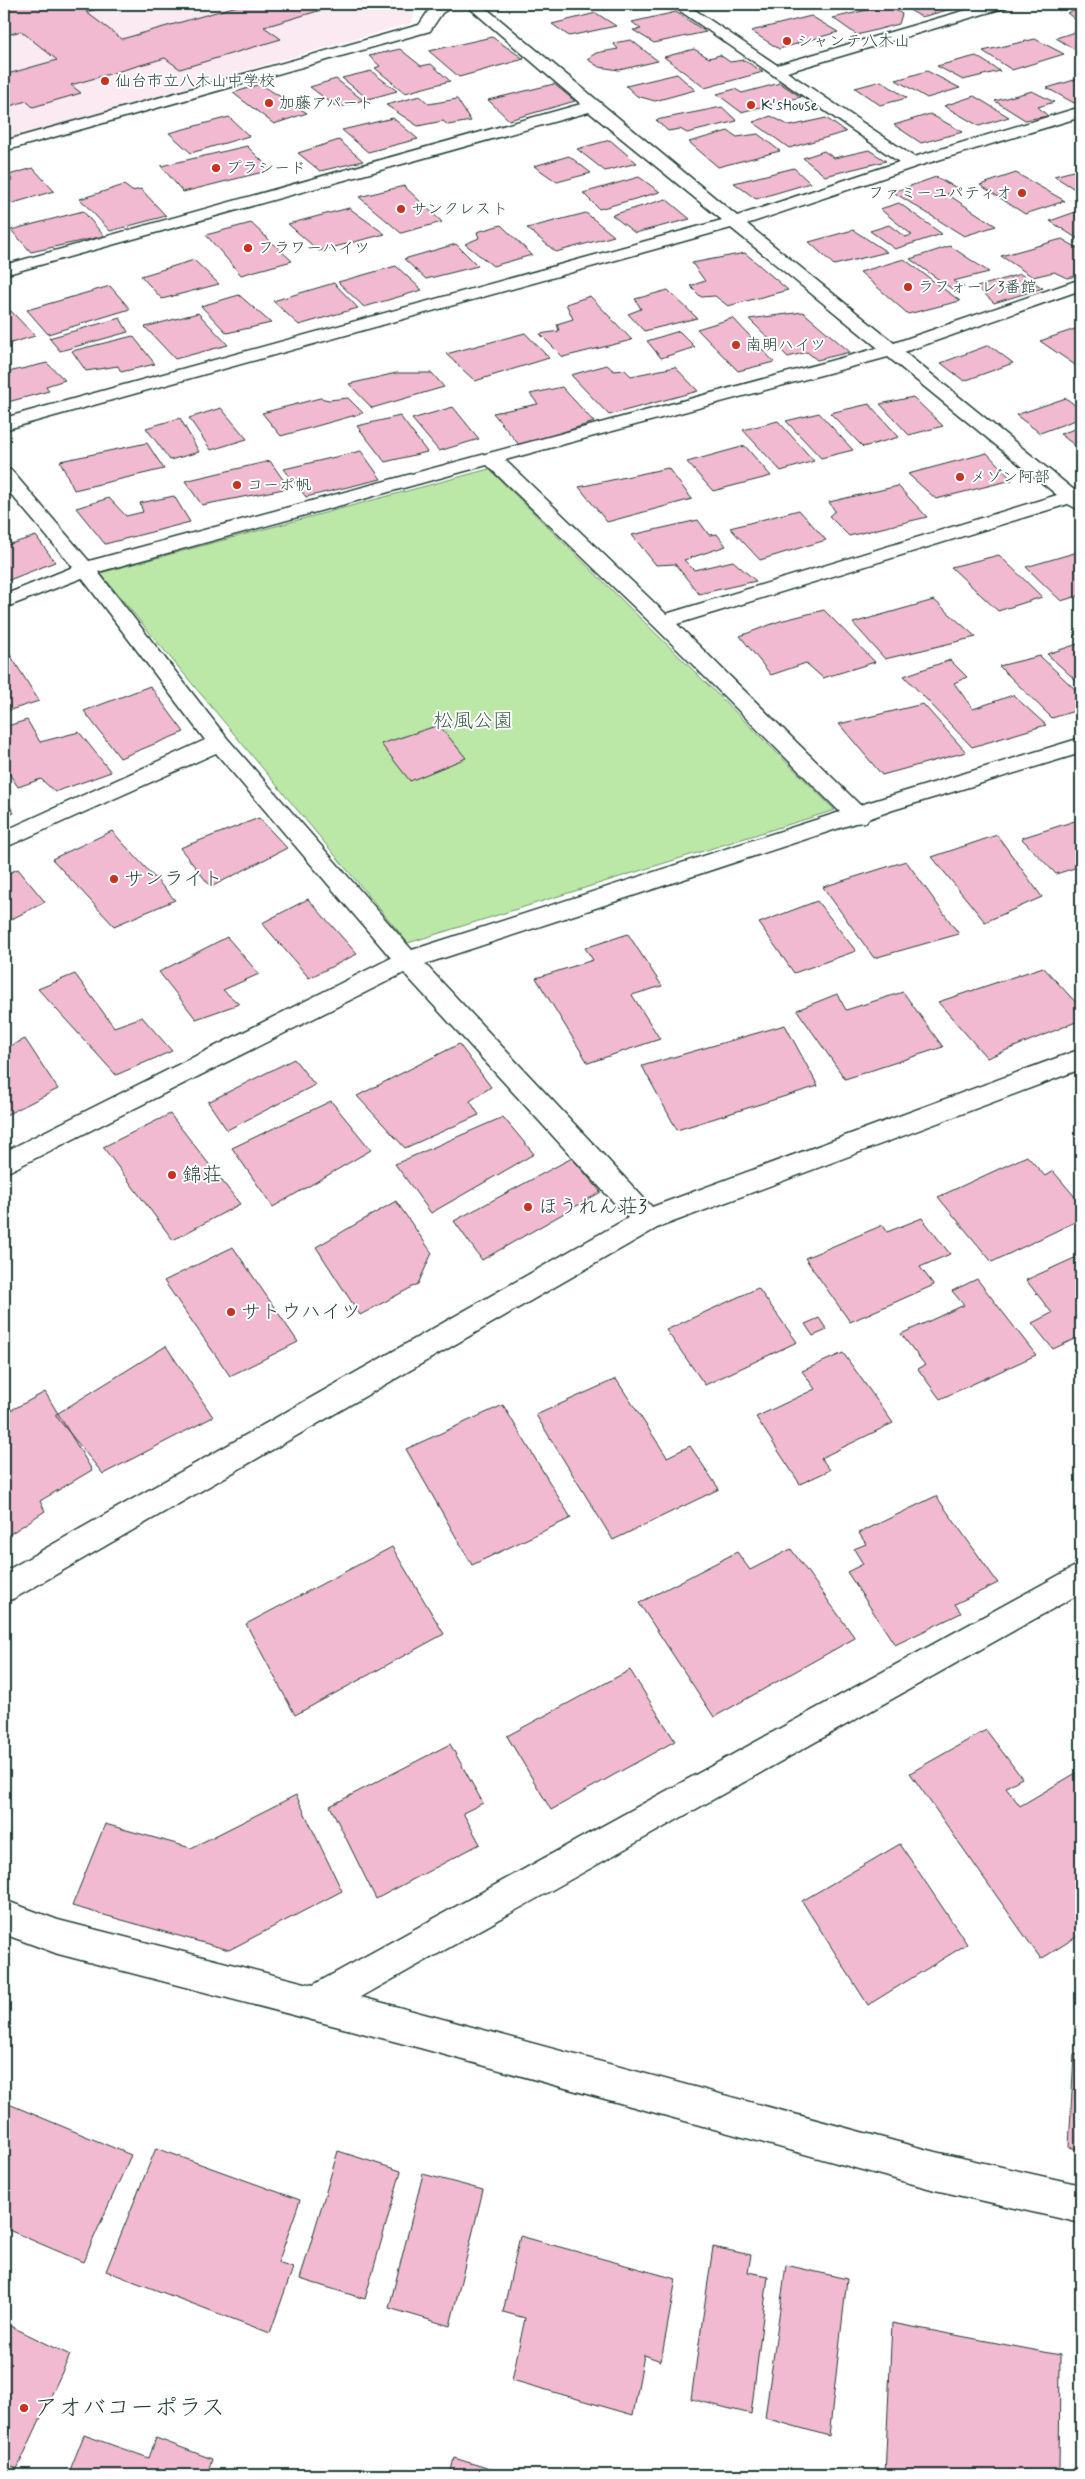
<svg xmlns="http://www.w3.org/2000/svg" width="1085" height="2479" viewBox="0 0 1085 2479" font-family="Mynerve,'Klee One',sans-serif">
	<rect width="100%" height="100%" fill="#fff"/>
	<filter id="ink" filterUnits="userSpaceOnUse"><feTurbulence type="fractalNoise" baseFrequency=".02" numOctaves="2"/><feDisplacementMap in="SourceGraphic" scale="10" xChannelSelector="R" yChannelSelector="G"/><feConvolveMatrix kernelMatrix="1 2 1 2 8 2 1 2 1" color-interpolation-filters="sRGB"/></filter>
	<g filter="url(#ink)">
		<path fill="#fbeaf1" d="M4,4H412L418,7L411,23L4,140Z"/>
		<path fill="#bbe8a6" stroke="#6d926d" d="M489,469L835,810L408,943L100,573Z"/>
		<path fill="#f2bad0" stroke="#1f3d34" d="M4,4H116L86,12L122,39L244,4L338,5L264,27L281,39L180,69L165,58L71,85L81,93L33,107L26,101L7,107L4,104V75L57,60L21,31L4,36Z
			M524,4H550L529,9Z
			M597,4H629L605,10Z
			M910,4H969L922,17L902,6Z
			M888,5L902,14L899,24L857,35L833,18Z
			M1081,9V24L1067,13Z
			M676,12L706,32L654,43L633,30L641,29L632,22Z
			M596,13L616,26L569,36L552,24Z
			M811,16L838,32L779,49L751,31Z
			M1081,30V48L1074,49L1056,38Z
			M492,37L524,59L459,77L429,51Z
			M1035,39L1064,54L1012,70L983,51Z
			M631,40L658,61L619,70L599,67L587,59L596,53L618,49L613,43Z
			M400,49L421,66L431,64L450,81L405,93L375,68L380,66L369,56Z
			M694,49L709,58L720,55L730,62L744,60L763,72L705,88L664,57Z
			M976,56L1000,71L963,80L937,66Z
			M371,71L397,91L368,99L342,78Z
			M927,71L960,88L927,98L896,80Z
			M677,74L695,90L655,101L637,96L626,86Z
			M1081,78V100L1074,103L1047,88Z
			M336,79L363,100L338,108L310,87Z
			M881,81L907,98L880,105L855,88Z
			M780,83L801,97L741,112L717,94L735,89L742,93Z
			M260,84L307,113L274,124L233,93Z
			M554,84L575,101L509,120L488,100Z
			M1032,91L1054,102L1038,107L1048,116L1025,120L995,101Z
			M420,96L429,104L457,99L471,121L448,125L443,121L418,126L386,105Z
			M974,96L1009,117L979,126L944,106Z
			M722,107L737,121L687,133L680,129L668,131L656,120Z
			M930,114L963,132L921,143L894,125Z
			M771,116L790,126L826,118L846,132L789,148L753,122Z
			M229,117L249,136L191,153L169,133Z
			M393,118L418,139L368,152L342,130Z
			M728,131L737,137L758,134L780,151L718,167L689,142Z
			M339,140L363,161L320,171L298,153Z
			M610,140L637,163L605,171L577,149Z
			M247,146L271,170L183,192L161,166Z
			M869,150L886,161L825,176L803,158L824,151L834,158Z
			M569,156L591,173L557,182L534,166Z
			M33,168L54,191L10,204L4,198V182L12,180L9,175Z
			M794,168L810,183L756,199L734,183Z
			M1081,169V193L1054,176Z
			M1016,173L1065,201L1025,214L980,185Z
			M639,177L660,192L599,209L583,193Z
			M936,177L959,189L947,194L996,226L964,236L893,192Z
			M124,185L132,191L141,189L166,216L110,231L80,199Z
			M404,186L442,222L401,233L359,197Z
			M666,199L690,219L635,233L612,215Z
			M899,203L942,234L895,249L870,231L889,225L905,237L912,235L880,209Z
			M349,208L385,234L319,251L288,224Z
			M1081,210V241L1050,221Z
			M83,211L104,236L31,252L11,230Z
			M586,213L614,236L556,252L527,228Z
			M251,223L292,261L241,275L206,235Z
			M501,225L532,255L493,266L465,244L479,238L477,232Z
			M853,230L887,252L834,265L809,242Z
			M1062,239L1081,250V275L1067,278L1054,272L1033,277L1001,256Z
			M456,244L478,266L426,279L404,259Z
			M950,246L989,272L953,281L964,287L952,289L910,259Z
			M745,253L788,290L728,306L715,296L701,297L690,286L705,281L692,263Z
			M904,259L960,301L908,314L860,272Z
			M194,260L219,284L162,299L141,276Z
			M396,266L422,290L364,307L338,282Z
			M1020,274L1043,288L994,303L977,287Z
			M334,283L358,308L299,325L273,301Z
			M110,286L130,309L48,334L27,310Z
			M668,290L697,318L644,331L628,314L641,309L635,299Z
			M239,295L271,323L227,333L201,306Z
			M590,296L632,340L563,357L540,334L559,331L557,324L573,319L566,304Z
			M11,311L35,336L4,345V313Z
			M803,312L850,352L817,360L807,352L788,357L749,319Z
			M198,313L228,345L175,359L145,327Z
			M120,318L128,332L60,351L49,338Z
			M733,318L774,362L738,371L697,329Z
			M1075,329L1081,334V369L1040,341Z
			M679,331L695,347L661,358L647,341Z
			M525,333L549,358L475,381L446,354Z
			M133,336L155,364L121,372L118,366L86,371L72,351Z
			M989,345L1013,363L964,381L941,363Z
			M47,363L65,380L46,386L49,391L4,403V373Z
			M607,365L614,371L625,370L631,376L675,367L698,391L609,415L571,375Z
			M396,373H432L444,387L372,408L349,384Z
			M562,387L594,422L520,446L493,413L538,404L530,394Z
			M913,397L943,426L909,435L880,404Z
			M320,398L329,400L348,398L363,413L281,436L262,413Z
			M1066,398L1081,410V418L1040,433L1016,415Z
			M869,404L899,437L863,447L830,413Z
			M453,407L479,439L439,451L412,419Z
			M221,408L247,439L211,450L189,418Z
			M819,413L853,450L821,458L786,421Z
			M400,416L427,452L385,462L357,426Z
			M180,418L199,452L170,460L146,428Z
			M778,421L814,461L781,471L743,430Z
			M1081,427V450L1060,434Z
			M147,443L164,469L74,490L60,461Z
			M745,446L771,476L713,491L687,462Z
			M361,451L381,479L306,497L284,469Z
			M987,453L1012,480L936,499L908,474Z
			M270,461L289,488L202,505L185,481Z
			M668,468L692,499L607,522L579,487Z
			M898,486L927,517L849,536L829,516L835,511L829,502Z
			M174,496L190,522L105,544L76,508L109,498L126,516L143,512L140,503Z
			M799,510L826,540L760,560L730,528Z
			M698,520L709,535L717,534L726,546L684,560L694,570L733,561L756,581L699,594L675,564L656,565L632,535Z
			M36,536L55,562L4,582V546Z
			M1081,551V595L1061,601L1026,567Z
			M999,555L1042,597L998,611L951,567Z
			M934,600L976,637L885,659L853,623Z
			M824,610L875,662L823,678L806,663L771,675L740,636L780,621Z
			M1081,643V685L1047,654Z
			M9,653L39,701L4,712V656Z
			M1040,656L1081,695V709L1052,718L999,666Z
			M950,660L967,677L954,683L973,709L1013,695L1046,725L972,747L904,676Z
			M150,686L184,732L120,758L84,711Z
			M923,704L966,752L882,775L839,724Z
			M27,720L40,742L79,732L111,772L55,792L41,779L18,787L4,766V727Z
			M439,725L466,758L410,781L381,744Z
			M4,797L14,813L4,817Z
			M259,818L287,848L211,887L180,848Z
			M1081,819V866L1056,874L1021,838Z
			M112,831L175,900L114,926L52,859Z
			M997,835L1042,897L985,922L932,857Z
			M906,861L959,934L874,958L823,887Z
			M18,869L45,902L4,923V875Z
			M308,899L357,954L309,978L262,923Z
			M817,901L856,951L794,973L759,923Z
			M628,934L662,986L632,995L660,1039L588,1063L536,978L593,960L585,948Z
			M227,937L259,974L223,990L239,1004L196,1019L159,972Z
			M1043,967L1081,1008V1020L987,1058L938,1002Z
			M75,974L114,1027L142,1017L172,1051L116,1075L38,989Z
			M903,992L943,1047L845,1079L797,1010L837,994L846,1010Z
			M785,1025L818,1086L677,1130L642,1066Z
			M25,1039L58,1089L4,1116V1049Z
			M459,1044L491,1087L470,1101L479,1115L405,1148L357,1096Z
			M294,1059L315,1085L227,1130L208,1102Z
			M331,1101L371,1150L273,1207L232,1148Z
			M170,1114L240,1204L173,1240L103,1147Z
			M503,1117L534,1154L431,1213L395,1164Z
			M1027,1156L1045,1176L1053,1171L1081,1204V1219L992,1262L938,1197Z
			M572,1158L601,1192L482,1260L454,1221Z
			M396,1201L432,1253L418,1284L360,1315L316,1247Z
			M922,1218L950,1254L920,1267L934,1285L850,1322L805,1258L883,1225L887,1232Z
			M233,1247L298,1342L230,1376L164,1281Z
			M1081,1255V1336L1053,1349L1032,1323L1052,1313L1026,1280Z
			M977,1279L1036,1355L940,1399L918,1369L925,1365L901,1334L964,1305L952,1291Z
			M758,1288L797,1342L705,1385L666,1330Z
			M819,1318L827,1330L813,1336L805,1324Z
			M166,1346L213,1417L103,1474L55,1415Z
			M843,1353L893,1423L821,1458L830,1470L800,1484L756,1417L815,1389L802,1371Z
			M616,1379L667,1457L690,1446L719,1489L613,1540L536,1415Z
			M45,1392L92,1470L40,1501L45,1511L4,1538V1414Z
			M503,1405L571,1518L472,1565L406,1449Z
			M936,1496L998,1583L955,1604L961,1613L895,1645L847,1572L863,1564L854,1549L866,1544L859,1533Z
			M392,1547L444,1634L295,1715L246,1624Z
			M791,1549L855,1638L714,1717L639,1603L737,1552L750,1570Z
			M630,1670L675,1741L551,1810L507,1736Z
			M986,1730L1022,1778L1006,1787L1020,1806L1081,1770V1934L1041,1959L910,1773Z
			M450,1744L483,1803L463,1813L480,1844L376,1899L330,1806Z
			M296,1795L342,1891L229,1950L72,1906L105,1824L191,1848Z
			M900,1844L967,1944L868,2005L802,1901Z
			M1074,2054L1081,2056V2150L1069,2147Z
			M4,2102L131,2155L83,2262L4,2228Z
			M156,2148L300,2200L278,2263L293,2268L270,2333L106,2271Z
			M338,2151L401,2171L365,2299L300,2279Z
			M423,2174L483,2190L450,2326L389,2308Z
			M520,2236L676,2279L661,2361L644,2355L633,2415L512,2380L525,2318L503,2312Z
			M713,2247L751,2255L748,2272L768,2276L751,2414L691,2399Z
			M786,2265L847,2279L829,2436L765,2418Z
			M4,2323L70,2355L17,2469L4,2462Z
			M892,2323L1060,2355L1059,2475H885Z
			M84,2435L149,2458L156,2438L212,2459L207,2475H68Z
			M454,2458L510,2475H450Z"/>
		<g fill="none" stroke-linecap="round" stroke-linejoin="round">
			<g stroke="#1f3d34" stroke-width="3">
				<path id="minor" d="M438,4H456L442,13L430,31L4,151V141L419,25L431,7Z
					M465,4H481L737,216L899,162L670,4H686L777,65L987,4H1009L1007,7L787,72L914,157L1081,107V117L918,166L747,224L894,343L1081,279V290L904,352L1074,490L1081,488V511L1068,504L677,624L860,805L1081,738V753L893,810L868,819L866,822L855,823L425,964L652,1207L1081,1049V1069L657,1228L15,1598L4,1602V1572L628,1218L404,973L4,1174V1152L391,958L216,753L4,848V831L205,740L82,578L4,608V595L73,567L4,486V468L11,470L89,561L878,348L731,228L4,430V418L722,220L589,112L4,275V265L581,104ZM888,357L1057,495L666,614L505,460ZM487,465L655,627L840,812L412,950L227,738L98,572Z
					M1081,1563V1593L361,1997L935,2152L1081,2185V2223L935,2190L420,2048L58,1954L4,1934V1900L58,1920L313,1985Z"/>
			</g>
			<use href="#minor" fill="#fff" fill-rule="evenodd"/>
		</g>
	</g>
	<g fill="#c8321e" stroke="#fff" stroke-width="2">
		<circle cx="787" cy="41" r="5"/>
		<circle cx="105" cy="81" r="5"/>
		<circle cx="269" cy="103" r="5"/>
		<circle cx="751" cy="105" r="5"/>
		<circle cx="216" cy="168" r="5"/>
		<circle cx="1022" cy="193" r="5"/>
		<circle cx="401" cy="209" r="5"/>
		<circle cx="248" cy="248" r="5"/>
		<circle cx="908" cy="287" r="5"/>
		<circle cx="736" cy="345" r="5"/>
		<circle cx="960" cy="477" r="5"/>
		<circle cx="237" cy="485" r="5"/>
		<circle cx="114" cy="879" r="5"/>
		<circle cx="172" cy="1175" r="5"/>
		<circle cx="528" cy="1207" r="5"/>
		<circle cx="231" cy="1312" r="5"/>
		<circle cx="24" cy="2408" r="5"/>
	</g>
	<g text-anchor="middle" dominant-baseline="central" stroke-width="4" stroke-linejoin="round" paint-order="stroke">
		<g font-size="16" fill="#1f3d34" stroke="#fff" text-anchor="start">
			<text x="797" y="41">シャンテ八木山</text>
			<text x="115" y="81">仙台市立八木山中学校</text>
			<text x="279" y="103">加藤アパート</text>
			<text x="761" y="105">K'sHouse</text>
			<text x="226" y="168">プラシード</text>
			<text x="1012" y="193" text-anchor="end">ファミーユパティオ</text>
			<text x="411" y="209">サンクレスト</text>
			<text x="258" y="248">フラワーハイツ</text>
			<text x="918" y="287">ラフォーレ3番館</text>
			<text x="746" y="345">南明ハイツ</text>
			<text x="970" y="477">メゾン阿部</text>
			<text x="247" y="485">コーポ帆</text>
		</g>
		<g font-size="20" fill="#3e5f4b" stroke="#fff">
			<text x="473" y="721">松風公園</text>
		</g>
		<g font-size="20" fill="#1f3d34" stroke="#fff" text-anchor="start">
			<text x="124" y="879">サンライト</text>
			<text x="182" y="1175">錦荘</text>
			<text x="538" y="1207">ほうれん荘3</text>
			<text x="241" y="1312">サトウハイツ</text>
		</g>
		<g font-size="24" fill="#1f3d34" stroke="#fff" text-anchor="start">
			<text x="34" y="2408">アオバコーポラス</text>
		</g>
	</g>
	<rect width="1085" height="2479" fill="none" stroke="#fff" stroke-width="20"/>
	<rect x="10" y="10" width="1065" height="2459" fill="none" stroke="#1f3d34" stroke-width="2" filter="url(#ink)"/>
</svg>
